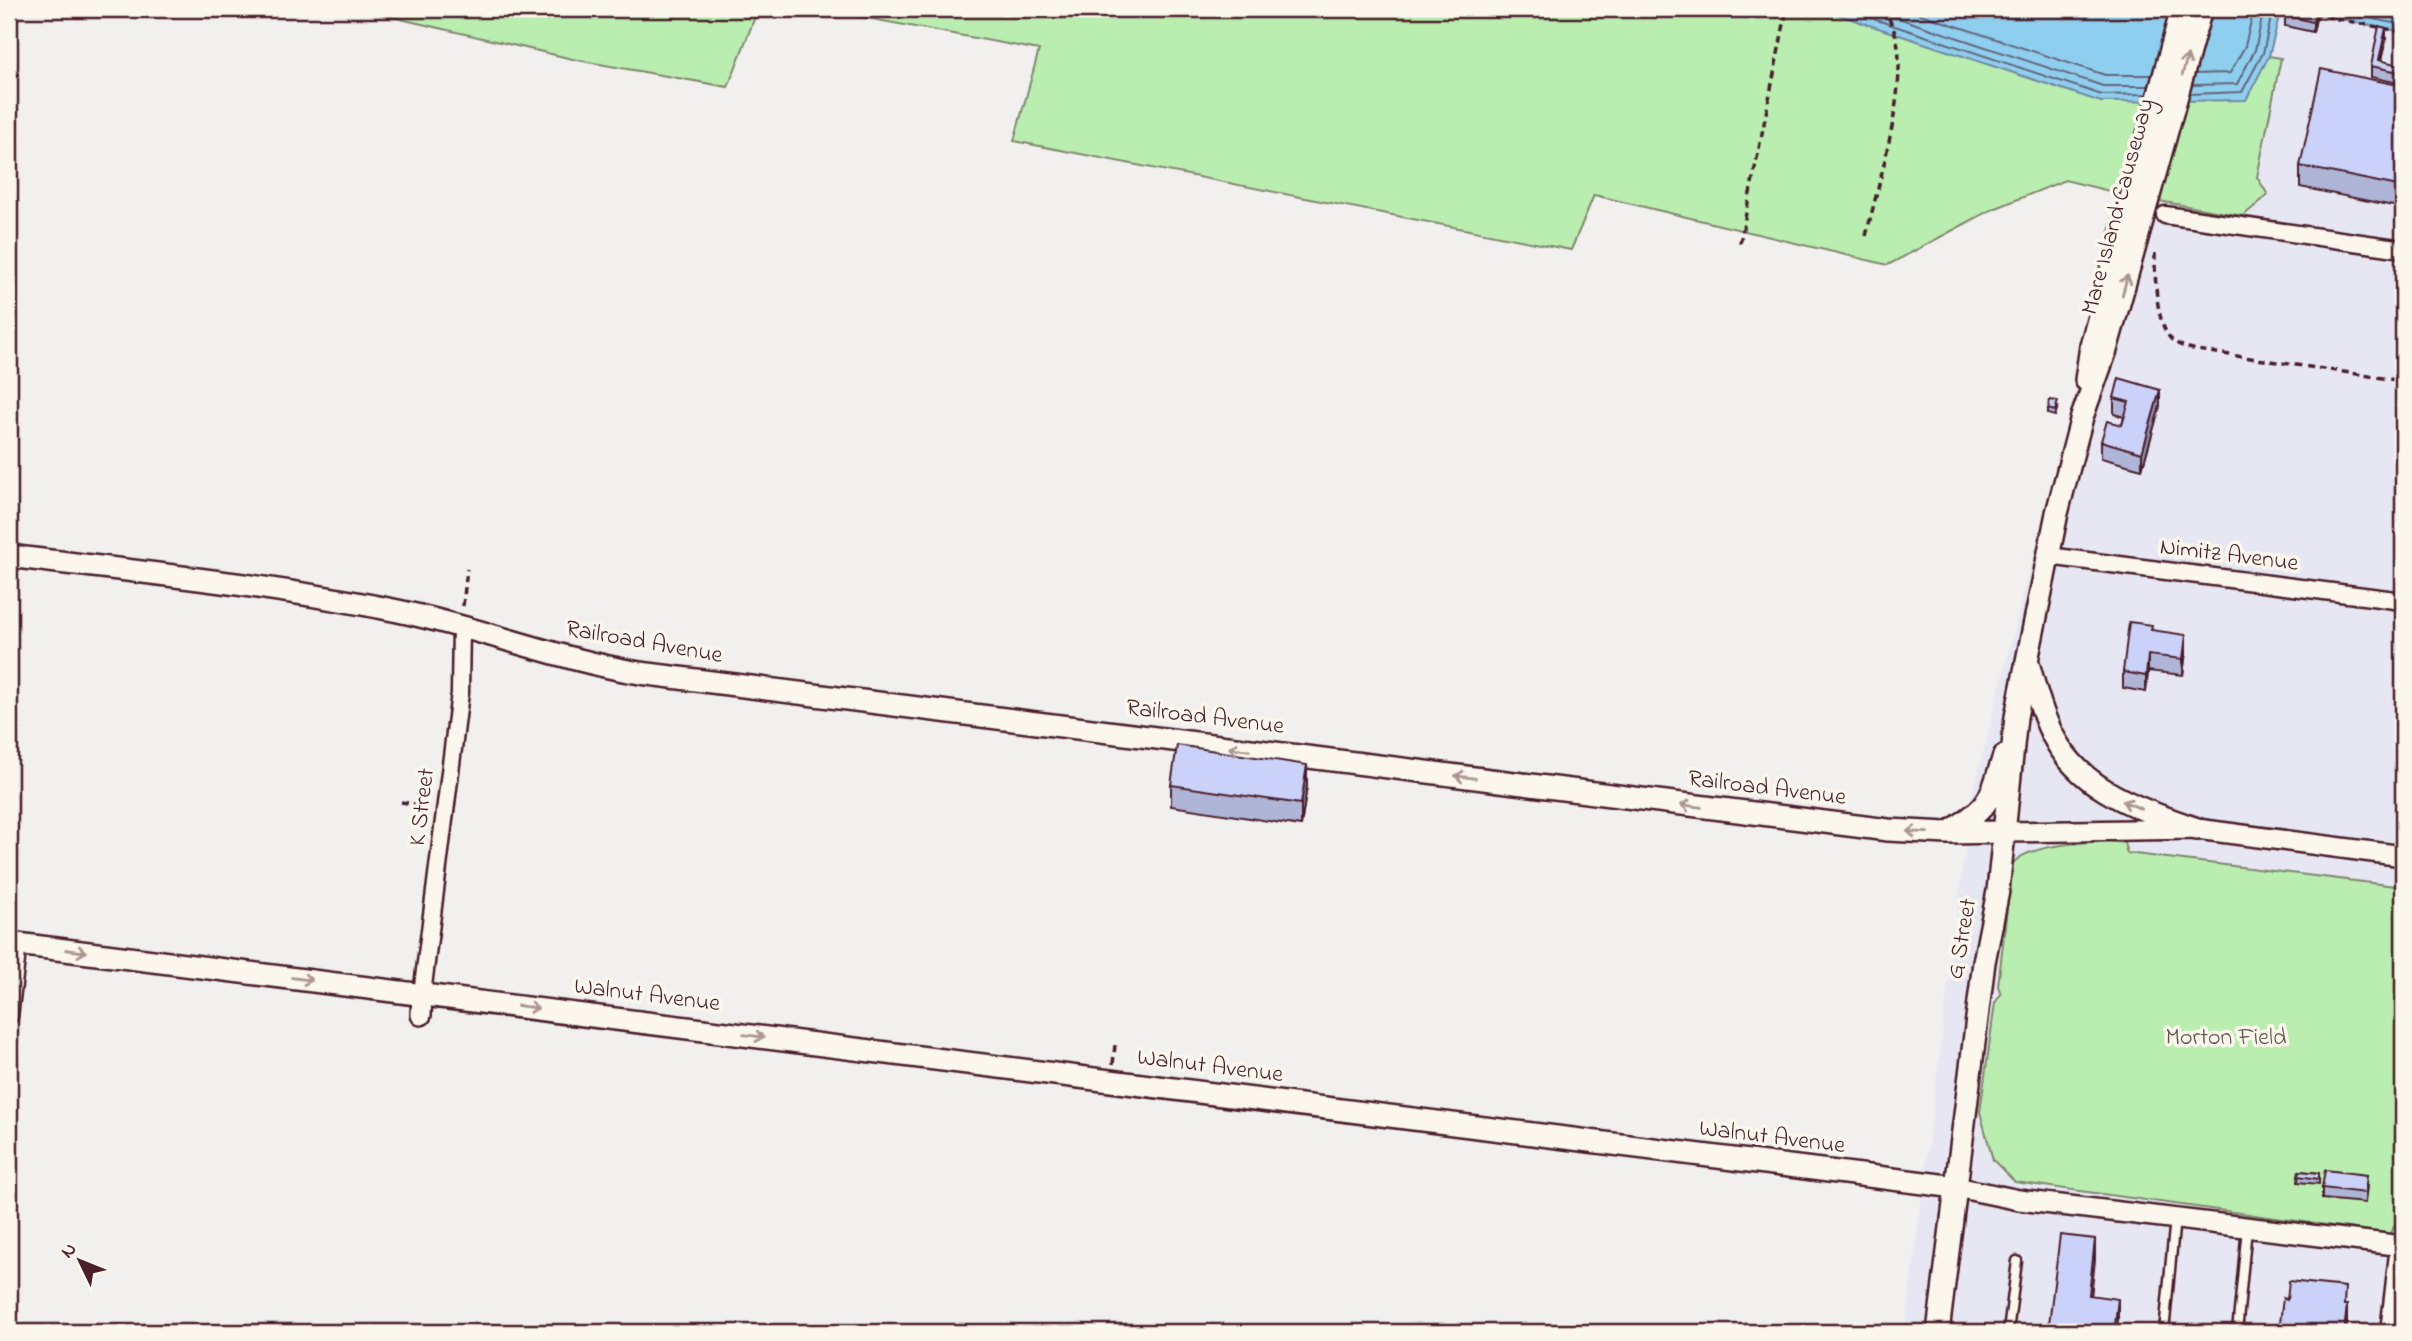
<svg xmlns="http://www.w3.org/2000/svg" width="2412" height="1341" viewBox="0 0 2412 1341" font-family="'Indie Flower',sans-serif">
	<rect width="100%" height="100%" fill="#f1f0ef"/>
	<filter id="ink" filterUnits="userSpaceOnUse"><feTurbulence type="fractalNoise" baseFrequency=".0143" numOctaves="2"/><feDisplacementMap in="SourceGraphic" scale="14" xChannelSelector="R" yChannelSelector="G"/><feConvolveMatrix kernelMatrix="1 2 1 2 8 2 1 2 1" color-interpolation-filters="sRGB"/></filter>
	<g filter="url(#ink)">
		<path fill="#e6e7f2" d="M2281,9H2290L2403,32V1332H1905L1971,800L2125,195H2268L2257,177L2280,59L2269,56Z"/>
		<path fill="#b9eeb0" stroke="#82866e" stroke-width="2" d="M357,9H758L728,87L577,60Z
			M818,9H1943L2250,65L2269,56L2281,58L2257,177L2268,195L2243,216L2125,195L2065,180L1989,211L1888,265L1594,195L1571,250L1014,141L1039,50Z
			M2107,841L2124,843L2127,853L2403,887V1205L2391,1234L2015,1182L1993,1160L1980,1112L1995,1003L2001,994L1998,986L2012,865C2024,845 2085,842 2107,841Z"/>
		<path fill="#8eceef" stroke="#7388a1" stroke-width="2" d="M1821,9H2281L2269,56L2246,100L2101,102Z
			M2292,9H2403V32Z"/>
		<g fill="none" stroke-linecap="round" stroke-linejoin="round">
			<path stroke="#656579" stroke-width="2" d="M1844,9L2102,95L2146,94
				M1871,9L2103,86H2149
				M1905,9L2105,75H2151
				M2324,9L2403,25
				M2195,74L2230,73L2245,46L2254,9
				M2193,85L2237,84L2255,50L2264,9
				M2190,94L2242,92L2263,53L2273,9"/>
			<g stroke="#4a1f2b" stroke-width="13">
				<path id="service" d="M2008,1332L2017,1261
					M2164,1332L2175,1218
					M2237,1332L2247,1228"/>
			</g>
			<g stroke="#4a1f2b" stroke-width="21">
				<path id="minor" d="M2165,215L2403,249
					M2048,556L2403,601
					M422,994L460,693L461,626
					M9,1016L18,944
					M2389,1332L2399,1245"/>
			</g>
			<g stroke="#4a1f2b" stroke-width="24">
				<path id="tertiary" d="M2005,832L2197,829L2403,856
					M421,1015L422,994
					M1956,1187L2019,1200L2403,1246"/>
			</g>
			<g stroke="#4a1f2b" stroke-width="26">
				<path id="secondary" d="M2086,380L2091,346L2182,9
					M9,556C139,572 270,585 398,611C480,628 557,659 640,673L1888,830L1948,833L2005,832
					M2028,663C2034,684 2039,705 2048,725C2074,789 2137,808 2197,829
					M1948,833C1991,806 1989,802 2004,756
					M9,943L1956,1187
					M1938,1332L1984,962L1998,891L2016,717L2027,661L2057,513L2082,417L2106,350L2201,9"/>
			</g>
			<path stroke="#4a1f2b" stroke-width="3.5" stroke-dasharray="7 5" stroke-linecap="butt" d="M2063,9H2066
				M2313,14L2403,32
				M1866,236C1878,185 1907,91 1897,41C1896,33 1891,24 1888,16
				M1740,243L1787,9
				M2155,253C2155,275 2155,324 2172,340C2179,346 2188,348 2197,350L2403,381
				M463,606L467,569
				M401,802L430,806
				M1113,1064L1115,1045"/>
			<use href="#service" stroke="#fbf7ec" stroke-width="8"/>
			<use href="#minor" stroke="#fbf7ec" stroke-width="16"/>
			<use href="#tertiary" stroke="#fbf7ec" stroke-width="19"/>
			<use href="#secondary" stroke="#fbf7ec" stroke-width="21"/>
		</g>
		<path fill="#afb5d7" stroke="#4a1f2b" stroke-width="2" d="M2317,9V14L2313,32L2285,26V15Z
			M2386,39L2381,61L2403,66V84L2371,77V66Z
			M2403,86V208L2300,187V166Z
			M2114,398L2160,406L2142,469L2101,458V441L2122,425L2124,417L2114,414Z
			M2058,407L2055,416L2048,414V409Z
			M2152,630L2186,651L2183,675L2148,671L2146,692L2123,688V672Z
			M1171,785L1307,786L1301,826L1171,806Z
			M2299,1171L2319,1173V1184L2298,1182Z
			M2367,1186L2365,1203L2322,1199V1188Z"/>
		<path fill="#8e93af" stroke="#4a1f2b" stroke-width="2" d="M2316,9H2317V14L2313,32V22Z
			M2386,28V39L2379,68V60Z
			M2160,390V406L2142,469V453Z
			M2186,635V651L2183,675V659Z
			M2148,655V671L2146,692V676Z
			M1307,765V786L1301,826V804Z
			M2095,1239V1260L2089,1317V1295Z
			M2118,1299V1320L2117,1332H2114Z
			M2347,1305V1332H2344Z"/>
		<path fill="#cbd2fa" stroke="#4a1f2b" stroke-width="2" d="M2286,9H2316L2313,22L2285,15Z
			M2379,26L2386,28L2379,60L2403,66V73L2371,66Z
			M2321,69L2403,86V187L2300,166Z
			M2119,378L2160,390L2142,453L2101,441L2107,421L2122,425L2129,402L2114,398Z
			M2050,400L2058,401L2055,411L2048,409Z
			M2129,622L2152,625L2151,630L2186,635L2183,659L2148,655L2146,676L2123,672Z
			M1177,745L1307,765L1301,804L1171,785Z
			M2325,1170L2367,1175L2365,1193L2322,1188Z
			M2299,1171L2319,1173V1179L2298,1176Z
			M2060,1235L2095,1239L2089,1295L2118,1299L2114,1332H2048Z
			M2289,1281L2345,1287L2344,1305H2347L2344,1332H2279L2283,1298L2287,1300Z"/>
		<defs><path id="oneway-shaft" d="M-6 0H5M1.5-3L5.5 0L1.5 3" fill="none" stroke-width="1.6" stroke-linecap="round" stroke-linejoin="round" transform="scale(1.75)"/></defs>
		<g stroke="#ab9695">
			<use href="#oneway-shaft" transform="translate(2185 65) rotate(-75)"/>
			<use href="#oneway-shaft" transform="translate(2125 285) rotate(-75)"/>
			<use href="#oneway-shaft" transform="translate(1239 749) rotate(-173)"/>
			<use href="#oneway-shaft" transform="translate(1465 777) rotate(-173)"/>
			<use href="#oneway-shaft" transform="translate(2132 805) rotate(-157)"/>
			<use href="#oneway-shaft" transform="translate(1691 806) rotate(-173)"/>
			<use href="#oneway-shaft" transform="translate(1917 832) rotate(-177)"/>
			<use href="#oneway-shaft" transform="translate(76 951) rotate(7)"/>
			<use href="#oneway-shaft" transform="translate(302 979) rotate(7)"/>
			<use href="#oneway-shaft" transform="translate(528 1007) rotate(7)"/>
			<use href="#oneway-shaft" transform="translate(754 1036) rotate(8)"/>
		</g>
	</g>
	<g text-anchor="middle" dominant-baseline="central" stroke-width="7" stroke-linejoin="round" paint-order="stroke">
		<g font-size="24" fill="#4a1f2b" stroke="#fbf7ec">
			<text transform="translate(2119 207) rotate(-75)">Mare Island Causeway</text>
			<text transform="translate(2229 556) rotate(7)">Nimitz Avenue</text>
			<text transform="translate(644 643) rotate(10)">Railroad Avenue</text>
			<text transform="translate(1205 718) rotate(7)">Railroad Avenue</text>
			<text transform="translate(1767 789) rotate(7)">Railroad Avenue</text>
			<text transform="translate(423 807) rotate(-83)">K Street</text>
			<text transform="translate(1963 939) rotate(-80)">G Street</text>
			<text transform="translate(647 996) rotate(7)">Walnut Avenue</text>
			<text transform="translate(1210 1067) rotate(7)">Walnut Avenue</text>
			<text transform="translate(1772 1138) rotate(7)">Walnut Avenue</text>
		</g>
		<g font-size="24" fill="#66534c" stroke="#fbf7ec">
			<text x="2226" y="1038">Morton Field</text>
		</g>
	</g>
	<rect width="2412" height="1341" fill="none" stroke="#fbf7ec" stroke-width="35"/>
	<rect x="18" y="18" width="2377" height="1306" fill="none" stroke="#4a1f2b" stroke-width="2.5" filter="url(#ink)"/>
	<g transform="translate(80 1261) rotate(313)" stroke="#fbf7ec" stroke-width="5" paint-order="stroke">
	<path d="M0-5L12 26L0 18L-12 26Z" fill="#4a1f2b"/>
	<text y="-10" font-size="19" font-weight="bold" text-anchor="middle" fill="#4a1f2b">N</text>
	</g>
</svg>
